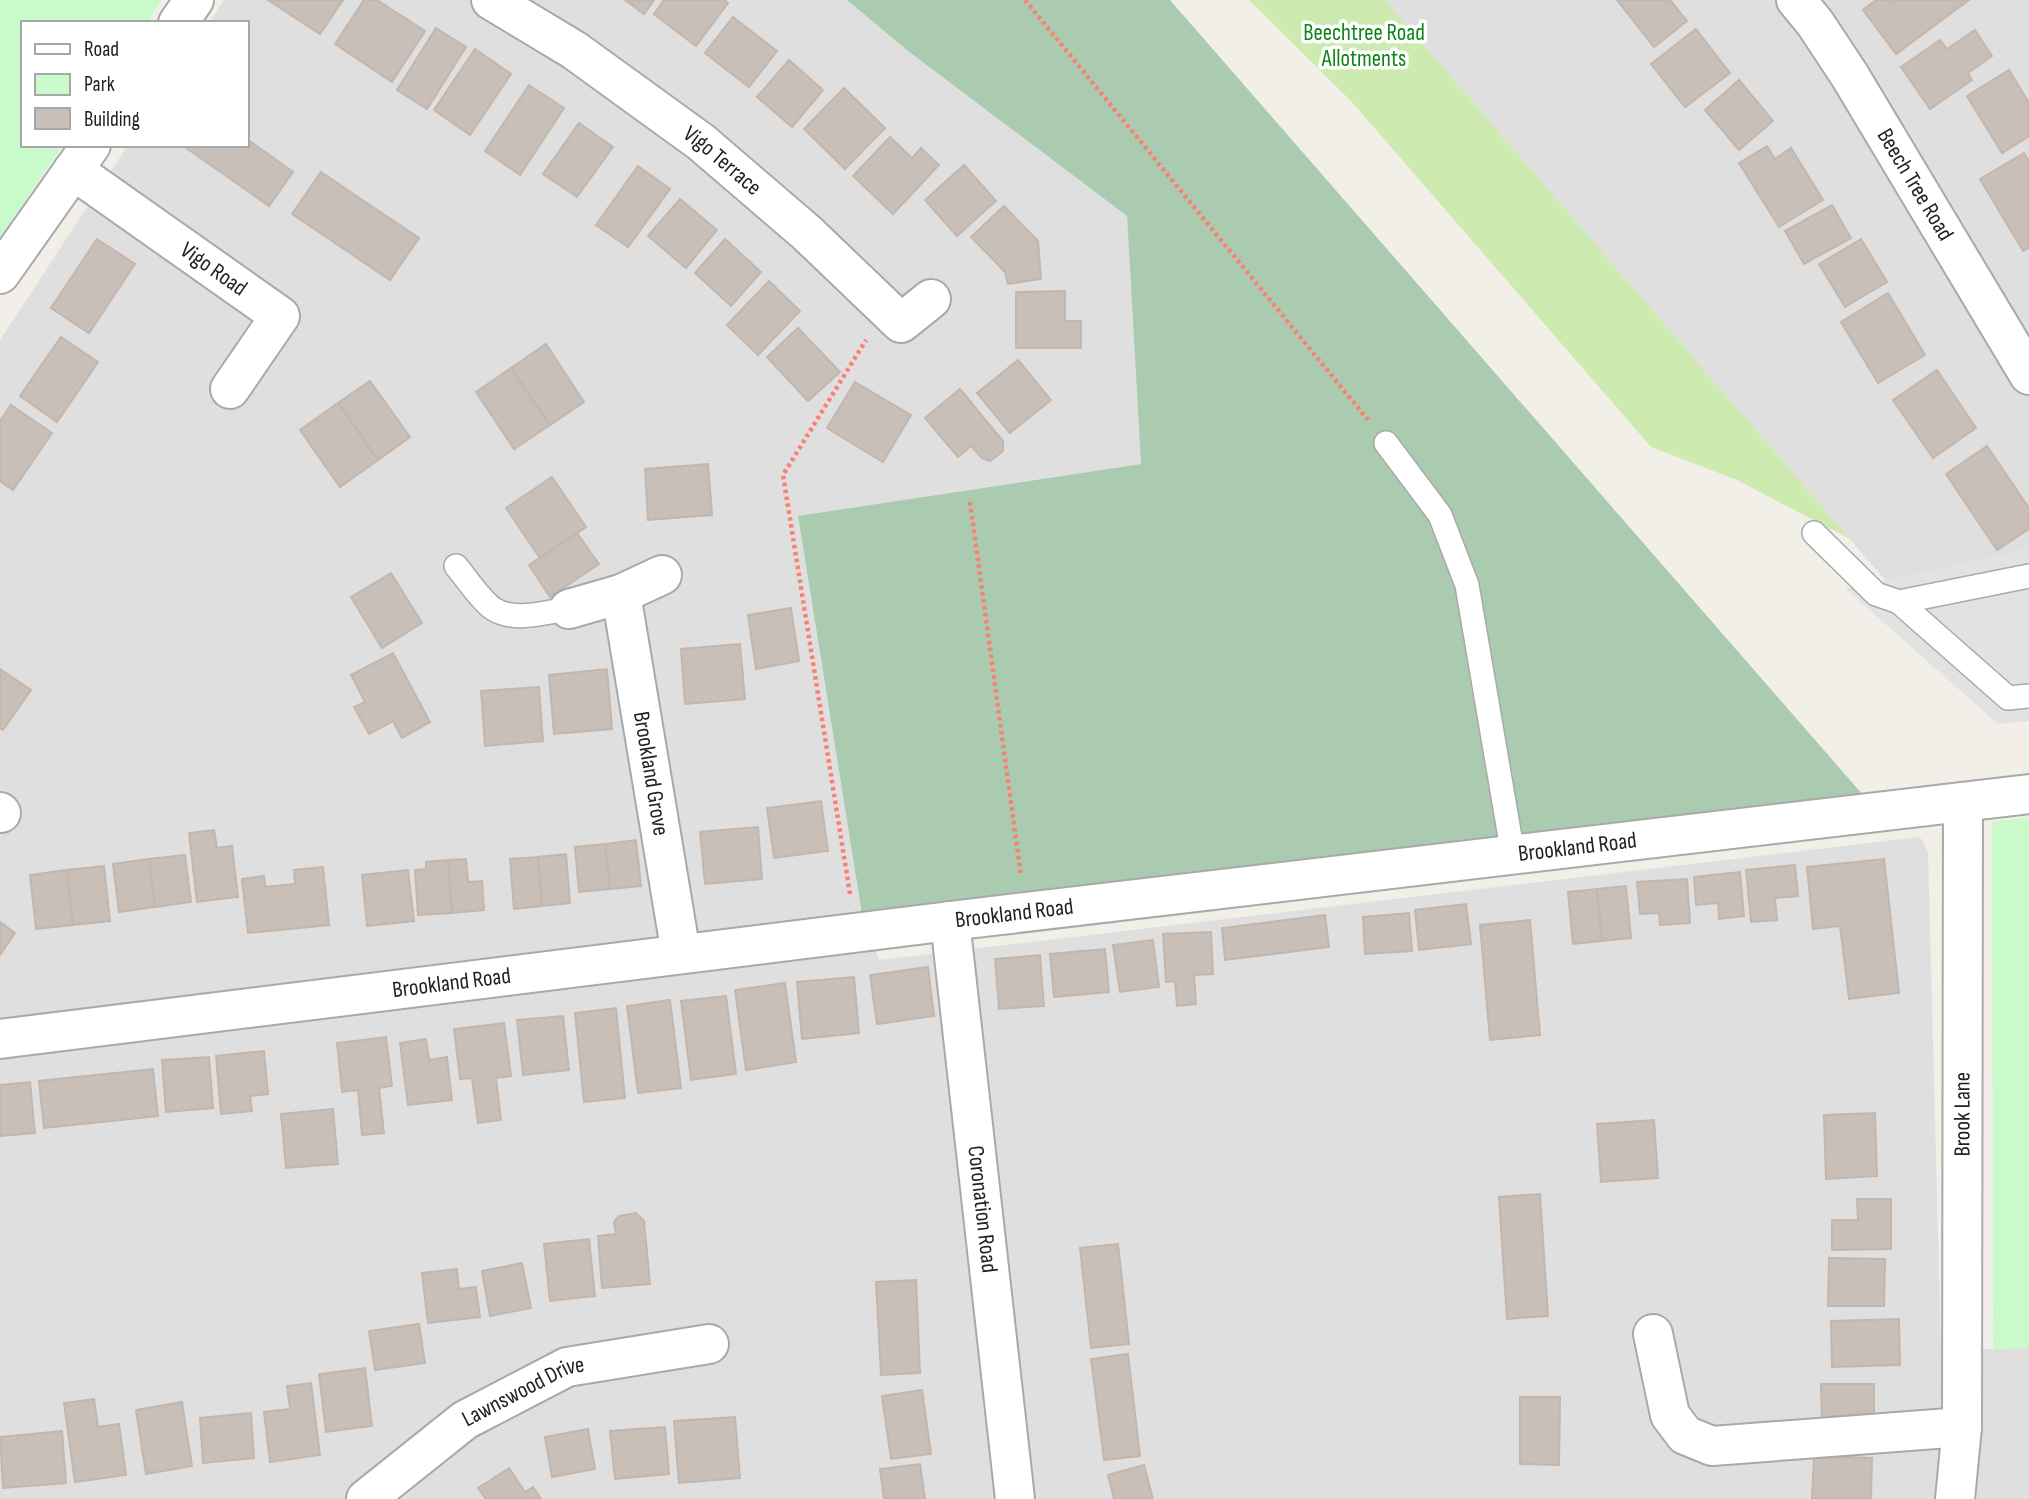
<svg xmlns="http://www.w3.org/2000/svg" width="2029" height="1499" viewBox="0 0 2029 1499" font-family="'Sofia Sans Condensed',sans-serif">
	<rect width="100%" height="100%" fill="#f2efe9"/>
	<path fill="#e0dfdf" d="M224,0H847L908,51L1127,216L1141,464L798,517L862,914L879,960L1920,837L1928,852L1941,1350L2029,1348V1499H0V340L128,145H247V23H209Z
		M1385,0H2029V549L1886,581Z"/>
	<path fill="#cdebb0" d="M1249,0H1385L1850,539L1737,480L1651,447L1351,101Z"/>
	<path fill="#aacbaf" d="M847,0H1170L1863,795L862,914L798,516L1141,464L1127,216L908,51Z"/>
	<path fill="#c8facc" d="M0,0H162L147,23H23V145H63L0,238Z
		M2029,817V1348L1993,1349L1992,822Z"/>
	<path fill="#e2e2e2" d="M2029,549V721L1998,724L1846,589Z"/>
	<path fill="#c7bfb8" stroke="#c4b6ab" stroke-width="2" d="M268,0H343L320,34Z
		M364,0H377L425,31L392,82L335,44Z
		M625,0H654L644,14Z
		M664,0H724L728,3L696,46L654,14Z
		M1617,0H1670L1687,21L1654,47Z
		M1876,0H1891L1893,2L1896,0H1969L1896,54L1863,10Z
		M733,17L777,51L749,87L705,53Z
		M436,28L466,47L427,109L397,90Z
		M1696,29L1730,73L1685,107L1651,64Z
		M1975,30L1992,56L1968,73L1972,80L1930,109L1901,67L1940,40L1947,49Z
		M475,49L511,74L470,135L434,110Z
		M789,60L823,90L792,127L757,97Z
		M2009,70L2029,103V136L2002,153L1967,96Z
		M1739,80L1773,121L1739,150L1705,110Z
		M529,85L564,108L520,175L485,151Z
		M844,88L885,128L845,169L804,129Z
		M579,123L613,147L577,197L543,174Z
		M890,137L912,158L921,148L939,165L893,214L853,176Z
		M247,139L293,172L269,206L182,145H247Z
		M1767,146L1775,159L1791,148L1823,200L1779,227L1739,163Z
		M2024,153L2029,161V248L2023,251L1980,179Z
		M964,165L996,201L957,236L925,200Z
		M638,166L670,189L628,247L596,225Z
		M321,172L419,238L390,280L292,214Z
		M680,199L717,230L686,268L648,236Z
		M1832,205L1851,238L1804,264L1785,231Z
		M1004,206L1038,241L1041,279L1008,284L1005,272L971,237Z
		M97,239L135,264L89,333L51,308Z
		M725,239L761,272L731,306L695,273Z
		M1861,239L1887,282L1845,307L1819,264Z
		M769,281L800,311L758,355L727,325Z
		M1065,291V321H1081V348H1016V292Z
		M1888,293L1925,355L1878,383L1841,322Z
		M798,328L840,372L808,401L767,357Z
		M61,337L98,362L57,422L20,396Z
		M546,344L584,402L550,425L511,368Z
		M1018,360L1051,400L1010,433L977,393Z
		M511,368L550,425L514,449L476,392Z
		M1937,370L1976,428L1933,458L1893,400Z
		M370,381L410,437L378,460L338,403Z
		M855,382L911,415L883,462L827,428Z
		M960,389L1003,441V451L990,461L982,458L971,446L958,457L925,418Z
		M338,403L378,460L340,487L300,430Z
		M11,405L52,433L13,490L0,481V421Z
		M1987,446L2029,508V529L1997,550L1946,474Z
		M708,464L712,515L648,520L645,469Z
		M552,477L586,527L540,558L506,508Z
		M577,533L599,564L550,597L529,565Z
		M391,573L422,623L382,648L351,597Z
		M791,608L799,661L756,669L748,615Z
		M740,644L745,699L685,704L681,649Z
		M393,653L430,722L402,738L393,721L369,734L354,707L365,702L351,675Z
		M0,669L31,690L3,730L0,728Z
		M607,669L612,729L554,734L549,675Z
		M539,687L543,741L485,746L481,691Z
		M821,801L828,851L774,858L767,808Z
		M758,827L762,879L705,884L700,832Z
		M214,830L217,848L232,846L238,897L197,902L189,833Z
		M636,840L641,886L610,889L605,844Z
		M605,844L610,889L579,892L575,847Z
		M566,854L570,903L542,906L538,857Z
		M185,855L191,902L155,907L149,859Z
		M538,857L542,906L514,909L510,859Z
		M149,859L155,907L119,912L113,864Z
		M466,859L468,882L482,881L484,910L452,913L448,860Z
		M1884,859L1899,993L1849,999L1840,926L1813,929L1807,867Z
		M448,860L452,913L418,915L415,870L426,869V862Z
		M1795,865L1798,896L1775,898L1777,920L1751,922L1746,870Z
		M104,866L110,921L73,925L67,870Z
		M323,867L329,925L248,933L242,879L264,876L265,887L295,884L294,870Z
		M67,870L73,925L36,929L30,875Z
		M408,870L414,921L367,926L362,875Z
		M1740,872L1744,916L1719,919L1718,903L1696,905L1694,877Z
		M1687,879L1690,923L1660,925L1659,913L1640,914L1637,882Z
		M1626,886L1631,938L1602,941L1597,889Z
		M1597,889L1602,941L1573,944L1568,892Z
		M1466,904L1471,944L1419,950L1415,910Z
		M1409,913L1412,951L1365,954L1363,917Z
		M1325,915L1329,947L1225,960L1222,928Z
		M1530,920L1540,1035L1490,1040L1480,925Z
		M0,922L15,933L0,955Z
		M1211,932L1213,974L1194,975L1196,1004L1177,1006L1175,981L1166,982L1163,934Z
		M1153,940L1159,987L1120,992L1113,945Z
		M1105,949L1109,992L1054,997L1050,954Z
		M1040,955L1044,1006L999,1009L995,959Z
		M928,967L934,1016L877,1024L870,975Z
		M854,977L859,1033L802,1039L797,982Z
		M785,983L796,1062L746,1070L735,990Z
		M726,996L736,1074L691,1080L681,1001Z
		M670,1000L681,1088L638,1093L627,1006Z
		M616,1008L625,1098L584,1102L575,1013Z
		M563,1016L569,1070L523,1075L517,1020Z
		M504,1023L511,1076L496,1078L501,1120L478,1123L472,1078L460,1079L454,1029Z
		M386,1037L392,1086L379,1088L384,1133L362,1135L358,1090L342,1092L337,1043Z
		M426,1039L429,1060L447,1057L452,1100L408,1105L400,1043Z
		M264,1051L268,1094L250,1096L252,1111L221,1114L216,1056Z
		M209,1057L213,1108L166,1112L162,1060Z
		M153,1069L158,1116L44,1128L39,1081Z
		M30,1082L35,1133L0,1136V1085Z
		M333,1109L338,1164L286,1168L281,1114Z
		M1875,1113L1877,1176L1826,1179L1824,1115Z
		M1654,1120L1658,1178L1601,1182L1597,1124Z
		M1540,1194L1548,1316L1507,1319L1499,1197Z
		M1857,1199H1891V1249L1832,1250V1220H1858Z
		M636,1213L644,1221L650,1284L602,1288L598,1236L616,1234L614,1222L619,1216Z
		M589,1239L595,1296L550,1301L544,1244Z
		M1118,1244L1129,1344L1091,1348L1080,1248Z
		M1829,1258L1885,1259L1884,1306H1828Z
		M522,1263L531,1308L490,1316L482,1271Z
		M457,1269L459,1289L476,1287L480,1317L428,1323L422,1273Z
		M916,1280L920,1373L881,1375L876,1282Z
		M1899,1319L1900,1365L1832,1367L1831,1321Z
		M419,1324L425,1363L375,1370L369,1331Z
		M1128,1354L1140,1456L1104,1460L1091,1359Z
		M365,1368L372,1426L326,1432L319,1374Z
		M311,1383L320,1455L270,1462L264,1412L290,1409L287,1386Z
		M1821,1384H1874V1423L1822,1424Z
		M922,1390L931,1454L891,1459L882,1396Z
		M1520,1397H1560L1559,1465L1520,1464Z
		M94,1399L98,1427L119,1424L126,1475L75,1482L64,1403Z
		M182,1402L192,1466L146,1474L136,1410Z
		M251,1413L254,1458L203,1463L200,1418Z
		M735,1417L740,1478L679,1483L674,1421Z
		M665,1427L669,1474L615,1479L610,1431Z
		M588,1429L595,1469L552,1477L545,1437Z
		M62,1431L66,1483L3,1488L0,1437Z
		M1814,1456L1872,1458L1871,1499H1812Z
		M920,1464L925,1499H884L880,1469Z
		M1144,1465L1153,1499H1114L1108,1475Z
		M509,1468L525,1492L533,1487L541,1499H486L478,1488Z"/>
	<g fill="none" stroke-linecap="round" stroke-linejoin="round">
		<g stroke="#a9a9a9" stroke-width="26">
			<path id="service" d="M1386,443L1440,515L1467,585L1513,855
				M1814,533L1876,594L1899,602L2008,698L2029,696
				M456,566C467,579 479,598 492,608C513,623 546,612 569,609
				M1899,602L2029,576"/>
		</g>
		<g stroke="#a9a9a9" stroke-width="42">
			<g id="minor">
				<path id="s1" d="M491,0L574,50L701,142L807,233L901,323L931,299"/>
				<path id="s2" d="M1796,0L1815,23L1850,76L2029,375"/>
				<path d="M178,23L194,0"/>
				<path id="s3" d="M73,170L280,316L230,389"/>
				<path d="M0,274L91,145"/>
				<path id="s4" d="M621,594L681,954"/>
				<path d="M569,609L621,594L662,575"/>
				<path d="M0,812L1,813"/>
				<path id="s5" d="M950,921L1015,1499"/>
				<path id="s6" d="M0,1039L950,921L2029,794"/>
				<path d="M1653,1334L1670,1415L1685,1435L1712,1446L1962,1427"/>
				<path id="s7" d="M366,1499L465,1420L567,1367L709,1344"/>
				<path id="s8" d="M1955,1499L1962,1427L1963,802"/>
			</g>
		</g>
		<path stroke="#fa8072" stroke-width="4.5" stroke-dasharray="3.5 3.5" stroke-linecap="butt" d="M1025,0L1368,420
			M970,502L1021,876
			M850,894L783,475L866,340"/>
		<use href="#service" stroke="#fff" stroke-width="23"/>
		<use href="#minor" stroke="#fff" stroke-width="38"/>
	</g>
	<g text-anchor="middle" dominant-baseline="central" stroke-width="7" stroke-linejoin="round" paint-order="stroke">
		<g font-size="23" fill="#0c8416" stroke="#fff">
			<text x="1364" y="33">Beechtree Road<tspan x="1364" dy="26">Allotments</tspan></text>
		</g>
		<g font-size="23" fill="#222" stroke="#fff">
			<text stroke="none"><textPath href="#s1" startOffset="282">Vigo Terrace</textPath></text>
			<text stroke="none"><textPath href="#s2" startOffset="220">Beech Tree Road</textPath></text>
			<text stroke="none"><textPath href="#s3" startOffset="172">Vigo Road</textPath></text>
			<text stroke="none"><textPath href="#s4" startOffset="182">Brookland Grove</textPath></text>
			<text stroke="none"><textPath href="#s6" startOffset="1589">Brookland Road</textPath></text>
			<text stroke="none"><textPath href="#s6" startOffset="1022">Brookland Road</textPath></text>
			<text stroke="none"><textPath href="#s6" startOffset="455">Brookland Road</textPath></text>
			<text stroke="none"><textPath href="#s8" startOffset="385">Brook Lane</textPath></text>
			<text stroke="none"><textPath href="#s5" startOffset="290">Coronation Road</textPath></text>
			<text stroke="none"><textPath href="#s7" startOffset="192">Lawnswood Drive</textPath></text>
		</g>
	</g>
	<rect x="21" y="21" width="228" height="126" fill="#ffffff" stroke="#a7a7a7" stroke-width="2"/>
	<rect x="35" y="44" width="35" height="10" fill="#ffffff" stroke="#a7a7a7" stroke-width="2"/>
	<text x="84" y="56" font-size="21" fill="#222222">Road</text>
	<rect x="35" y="74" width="35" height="21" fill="#c8facc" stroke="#a7a7a7" stroke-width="2"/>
	<text x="84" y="91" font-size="21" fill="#222222">Park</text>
	<rect x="35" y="108" width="35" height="21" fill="#c7bfb8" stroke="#a7a7a7" stroke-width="2"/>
	<text x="84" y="126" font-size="21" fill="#222222">Building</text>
</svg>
